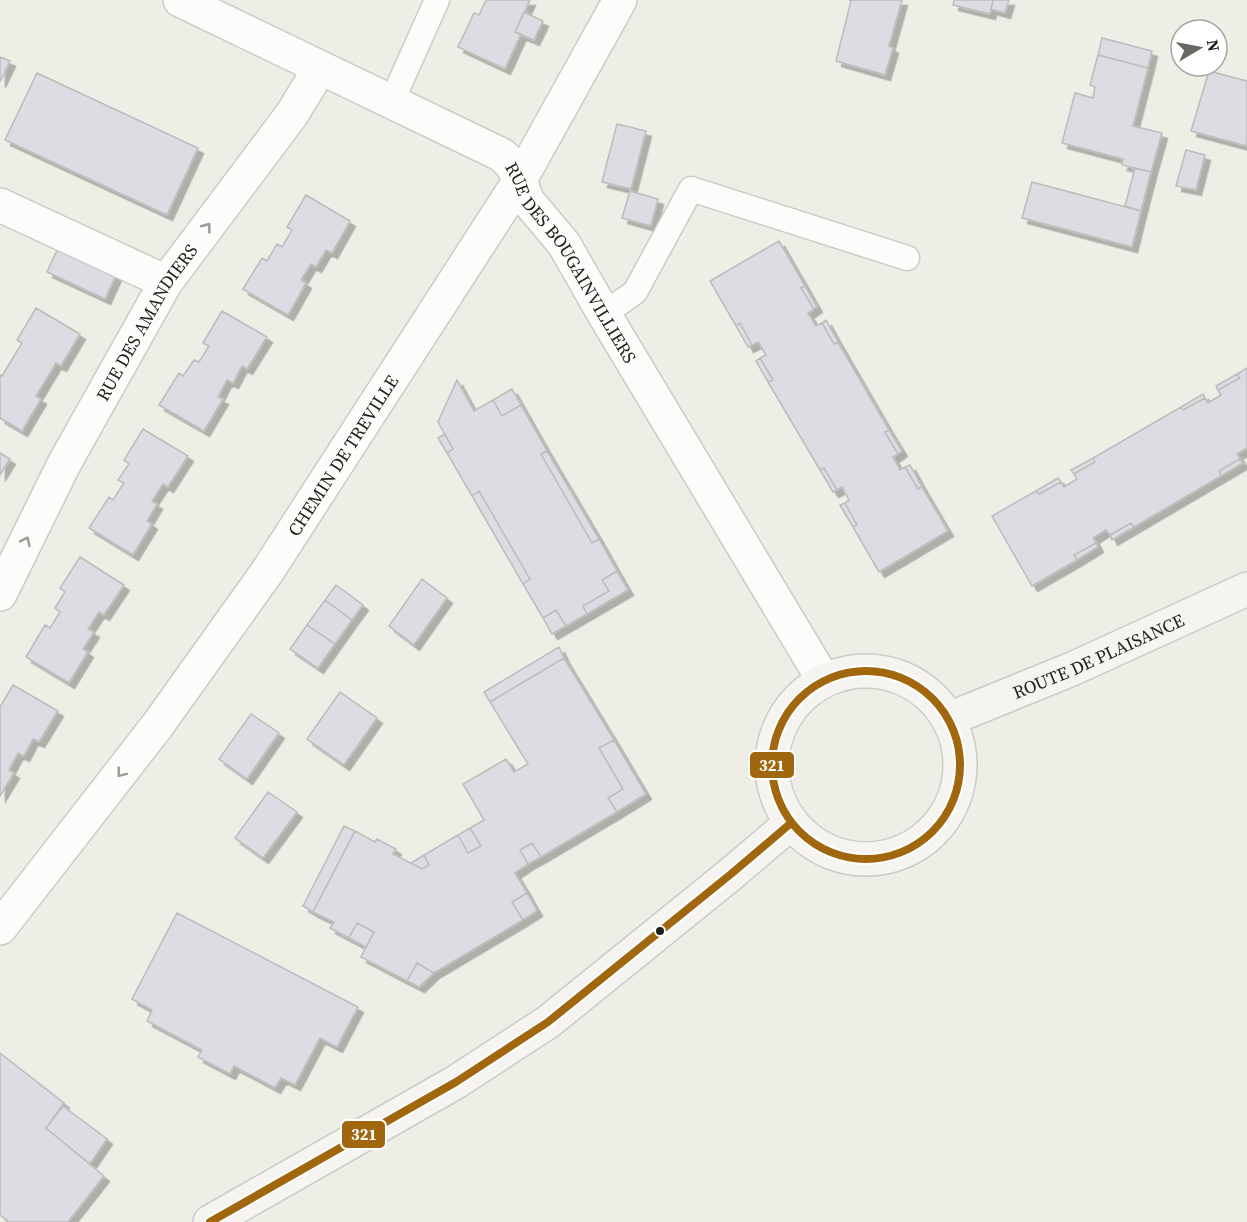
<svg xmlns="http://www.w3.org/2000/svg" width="1247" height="1222" viewBox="0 0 1247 1222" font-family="'Source Serif 4',serif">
	<defs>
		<filter id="shadow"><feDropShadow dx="5.5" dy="5.5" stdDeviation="0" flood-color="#0004"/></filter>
	</defs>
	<rect width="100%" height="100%" fill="#eeede6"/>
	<path fill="#dcdce2" stroke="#bbbcbb" stroke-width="1.5" filter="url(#shadow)" d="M486,0H530L515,32L521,34L505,69L458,47L474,13L479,15Z
		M849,0H902L889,46L893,48L885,75L836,61L851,1Z
		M954,0H993L990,14L953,5Z
		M993,0H1009L1005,13L991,9Z
		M524,12L543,21L534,40L515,32Z
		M1102,38L1152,51L1148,68L1098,55Z
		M1098,55L1148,68L1133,126L1162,133L1151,172L1122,165L1123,159L1062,143L1075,93L1093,98L1095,87L1090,85Z
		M0,57L10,61L0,82Z
		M1209,71L1247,81V146L1191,131Z
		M37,73L198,148L167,215L5,140Z
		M617,124L646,131L631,189L602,182Z
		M1186,150L1205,155L1196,190L1176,186Z
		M1135,168L1151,172L1141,211L1125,206Z
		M1032,182L1141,211L1132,247L1022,218Z
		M630,191L658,199L651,226L622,218Z
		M306,195L350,221L332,253L326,250L316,267L311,264L301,280L306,283L288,315L243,289L262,258L267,261L277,244L282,247L292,230L287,227Z
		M779,241L805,286L801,288L814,309L808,313L816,326L822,323L834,344L838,342L889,430L885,432L898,454L893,457L900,470L905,467L918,489L922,487L948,531L879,572L853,527L857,525L845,503L849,500L842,487L837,490L824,468L820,470L768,382L773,380L760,358L766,355L758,342L752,345L740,323L736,326L710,281Z
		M59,246L117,273L105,299L47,272Z
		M805,286L817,307L814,309L801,288Z
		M36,308L80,334L61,366L56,363L36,396L41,399L22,431L0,418V375L2,376L22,343L17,340Z
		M222,311L267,337L247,369L242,366L233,383L227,380L218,397L223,399L204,431L159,405L179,373L183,376L194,360L199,362L209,346L203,343Z
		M826,320L838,342L834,344L822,323Z
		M740,323L752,345L748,347L736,326Z
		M760,358L773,380L768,382L756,361Z
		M1247,368V448L1237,454L1240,459L1219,471L1221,476L1134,527L1131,523L1110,535L1106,530L1093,538L1096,543L1074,555L1077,560L1032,586L992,516L1036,491L1039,494L1061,482L1064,487L1077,479L1074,474L1095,462L1093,458L1181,407L1183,410L1205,398L1208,403L1221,395L1218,390L1240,378L1237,374Z
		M1237,374L1240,378L1218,390L1216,386Z
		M457,380L474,411L493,400L502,416L521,405L547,451L541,454L592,543L599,539L617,571L602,580L609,591L583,606L587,614L566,626L556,610L543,618L523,584L530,579L479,491L472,496L447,453L453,449L438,422Z
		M512,389L521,405L502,416L493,400Z
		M1203,394L1205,398L1183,410L1181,407Z
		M143,429L188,456L168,487L163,484L152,501L157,504L147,521L152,524L133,555L89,528L109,497L113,500L124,483L118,480L129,464L124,460Z
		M889,430L902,451L898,454L885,432Z
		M445,434L453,449L447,453L438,438Z
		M547,451L599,539L592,543L541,454Z
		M0,453L10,459L0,475Z
		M1093,458L1095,462L1074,474L1071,470Z
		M1240,459L1243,463L1221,476L1219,471Z
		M910,465L922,487L918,489L905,467Z
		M824,468L837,490L833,492L820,470Z
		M1058,478L1061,482L1039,494L1036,491Z
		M479,491L530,579L523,584L472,496Z
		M845,503L857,525L853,527L840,505Z
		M1131,523L1134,527L1112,540L1110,535Z
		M1096,543L1098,547L1077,560L1074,555Z
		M80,557L124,585L104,615L99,612L88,629L94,632L83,649L88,652L69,683L26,657L45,625L50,628L60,612L55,608L65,592L60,588Z
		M617,571L628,590L587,614L583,606L609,591L602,580Z
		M422,579L447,598L414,645L389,626Z
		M336,585L363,605L352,620L325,600Z
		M325,600L352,620L335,644L307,625Z
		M556,610L566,626L552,634L543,618Z
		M307,625L335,644L318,668L290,649Z
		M559,647L564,658L490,702L484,692Z
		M564,658L614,740L599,748L623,789L608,798L617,812L541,857L532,843L520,850L528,864L515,873L527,893L512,902L523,920L434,973L417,963L407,981L361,957L374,932L357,923L349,938L330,928L334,922L313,912L355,831L375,842L377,839L396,849L393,854L422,869L429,865L424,855L458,835L468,853L481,846L470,828L484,820L463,784L506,759L514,772L528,764L490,702Z
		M13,685L58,711L39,742L33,739L24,756L18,753L9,770L14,773L0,796V707Z
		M340,692L377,718L344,765L307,739Z
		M251,714L279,733L247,779L219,759Z
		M614,740L646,794L617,812L608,798L623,789L599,748Z
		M268,792L297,812L263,858L235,838Z
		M344,826L355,831L313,912L303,906Z
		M470,828L481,846L468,853L458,835Z
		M532,843L541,857L528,864L520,850Z
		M424,855L429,865L422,869L411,863Z
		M527,893L537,911L523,920L512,902Z
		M177,913L358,1007L337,1047L320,1038L295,1085L281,1078L275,1088L234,1066L230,1074L198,1057L202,1050L147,1021L152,1010L132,999Z
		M357,923L374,932L366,947L349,938Z
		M417,963L434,973L419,987L407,981Z
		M0,1053L64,1103L46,1128L104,1176L68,1222H9L0,1215Z
		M63,1106L107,1139L90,1164L46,1128Z"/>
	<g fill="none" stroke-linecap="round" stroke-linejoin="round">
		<g stroke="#cccbc6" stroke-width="27">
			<path id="service" d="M391,103L437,0
				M604,314L635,292L691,189L907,258"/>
		</g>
		<g stroke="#cccbc6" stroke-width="36">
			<g id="minor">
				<path id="s1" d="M180,0L502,155L511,164L520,180L527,200L564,244L604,314L823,679"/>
				<path d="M0,205L166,282"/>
				<path id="s2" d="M0,594L64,464L166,282L292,114L320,68"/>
				<path id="s3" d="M0,928L157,726L267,572L520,180L620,0"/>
			</g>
		</g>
		<g stroke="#cccbc6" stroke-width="36">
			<g id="secondary">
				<circle cx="866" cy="765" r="94"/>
				<path id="s4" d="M949,719L1072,669L1247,589"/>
				<path d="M210,1222L456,1082L548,1022L731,874L791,823"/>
			</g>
		</g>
		<use href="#service" stroke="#fcfcfb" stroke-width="24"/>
		<use href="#minor" stroke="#fcfcfb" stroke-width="33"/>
		<use href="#secondary" stroke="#f5f4f0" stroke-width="33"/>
		<g stroke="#fff" stroke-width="12">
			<path id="bus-1" d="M772 765a94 94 0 1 1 188 0a94 94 0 1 1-188 0Z
				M210,1222L456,1082L548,1022L731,874L791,823"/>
		</g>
		<use href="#bus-1" stroke="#a0670f" stroke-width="8"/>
	</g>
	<defs><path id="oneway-chevron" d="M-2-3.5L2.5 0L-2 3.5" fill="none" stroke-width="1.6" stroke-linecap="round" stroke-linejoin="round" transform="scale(1.5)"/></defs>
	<g stroke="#999996">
		<use href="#oneway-chevron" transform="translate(207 227) rotate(-53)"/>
		<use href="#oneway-chevron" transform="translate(26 541) rotate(-64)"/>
		<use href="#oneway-chevron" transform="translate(121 773) rotate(128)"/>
	</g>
	<circle fill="#201f1a" stroke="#fff" stroke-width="2" cx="660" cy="931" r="5"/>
	<g text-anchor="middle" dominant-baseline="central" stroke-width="4.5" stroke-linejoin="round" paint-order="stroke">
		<g font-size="18" fill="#201f1a" stroke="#fff">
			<text stroke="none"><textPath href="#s1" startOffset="486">RUE DES BOUGAINVILLIERS</textPath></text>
			<text stroke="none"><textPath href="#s2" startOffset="309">RUE DES AMANDIERS</textPath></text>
			<text stroke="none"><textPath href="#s3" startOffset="584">CHEMIN DE TREVILLE</textPath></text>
			<text stroke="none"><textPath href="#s4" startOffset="162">ROUTE DE PLAISANCE</textPath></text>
		</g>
	</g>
	<g stroke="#fff" stroke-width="2">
		<rect x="749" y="751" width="46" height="28" rx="6" fill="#a0670f"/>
		<rect x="341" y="1120" width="45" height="29" rx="6" fill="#a0670f"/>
	</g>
	<g font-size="16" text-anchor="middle" font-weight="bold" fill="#fff">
		<text x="772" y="771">321</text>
		<text x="364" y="1140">321</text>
	</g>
	<g transform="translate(1199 48) rotate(80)"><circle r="28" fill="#ffffff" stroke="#a6a5a3" stroke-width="1.5"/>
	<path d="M0-4.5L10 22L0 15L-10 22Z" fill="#686761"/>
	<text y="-9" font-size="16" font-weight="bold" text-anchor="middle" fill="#201f1a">N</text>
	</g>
</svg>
